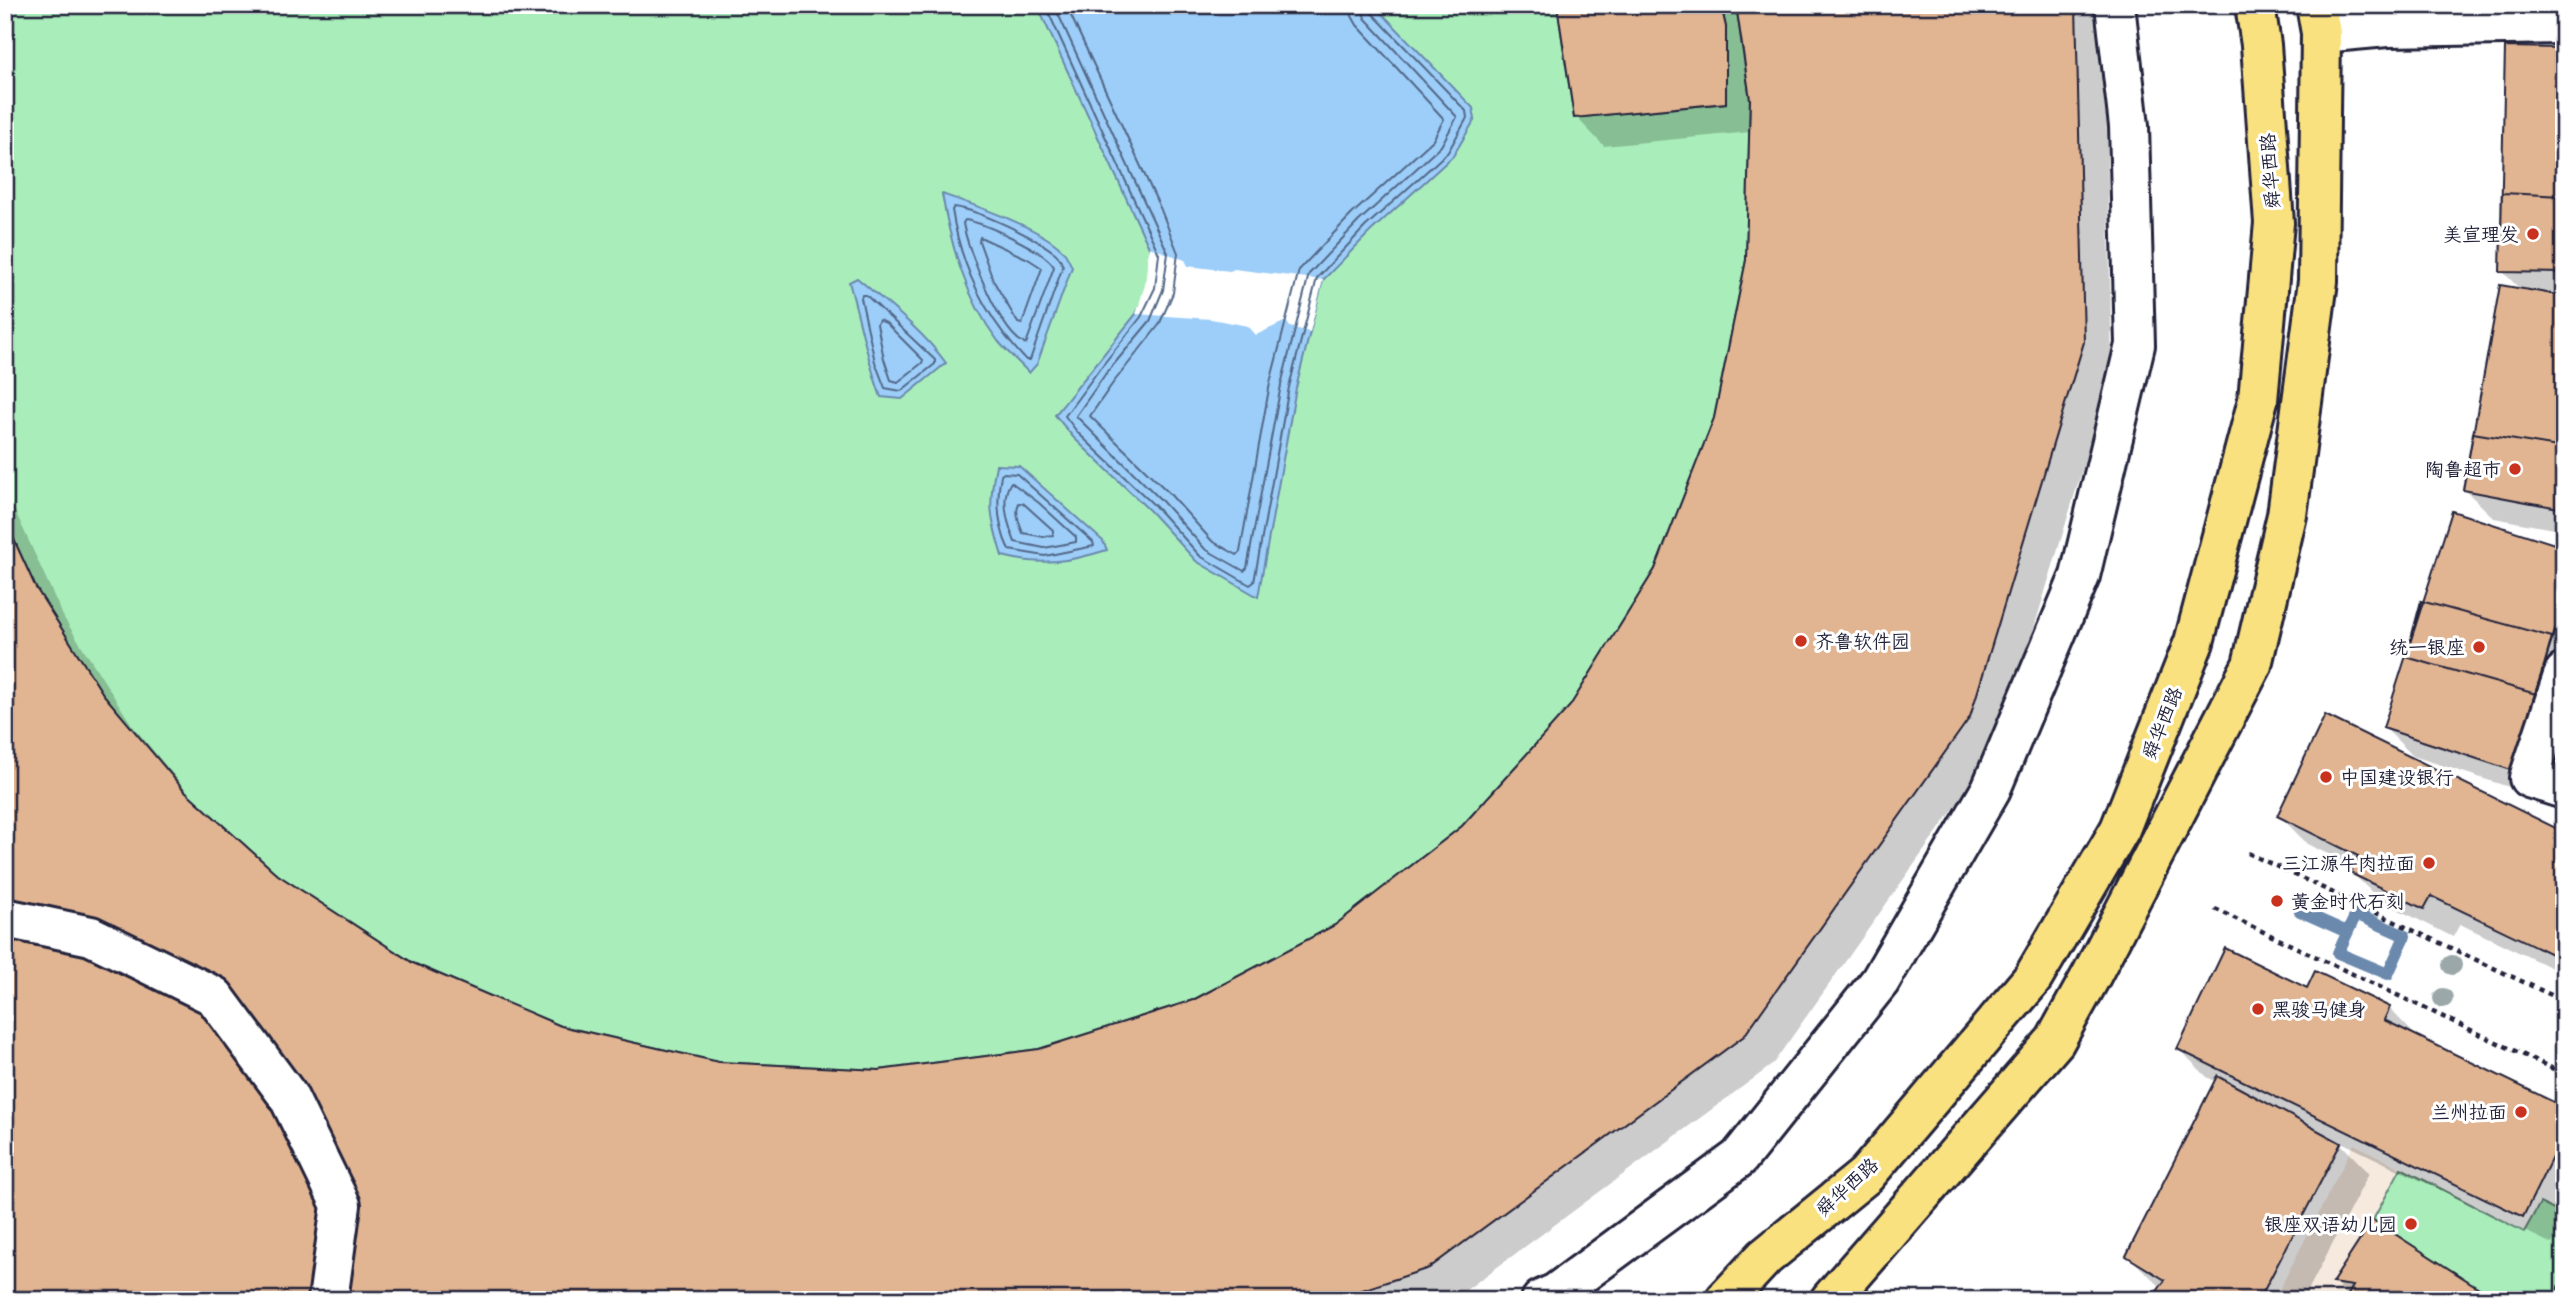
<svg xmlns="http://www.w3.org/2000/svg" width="2569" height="1305" viewBox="0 0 2569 1305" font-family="'Shantell Sans','LXGW WenKai TC',sans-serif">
	<rect width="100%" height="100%" fill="#fff"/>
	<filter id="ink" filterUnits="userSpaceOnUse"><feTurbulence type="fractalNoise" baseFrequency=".0143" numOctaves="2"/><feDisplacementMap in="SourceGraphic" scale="14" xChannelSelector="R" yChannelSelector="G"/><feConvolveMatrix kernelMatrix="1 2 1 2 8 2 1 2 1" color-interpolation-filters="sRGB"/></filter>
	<g filter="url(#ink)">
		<path fill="#f6e9de" d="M2354,1144L2524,1232L2540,1203L2564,1215V1300H2274Z"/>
		<path fill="#a9eeba" stroke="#66887a" stroke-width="2" d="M5,5H1557L1574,118L1726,103V27L1721,5H1736L1750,99L1746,260L1714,418L1655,569L1570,706L1462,826L1335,925L1193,1000L1039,1049L879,1070L719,1062L561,1026L413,963L278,875L184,791L103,694L36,588L5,520Z
			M2401,1168L2524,1232L2540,1203L2564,1215V1300H2496L2373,1220Z"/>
		<path fill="#9ccef9" stroke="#6b89ad" stroke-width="2" d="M1037,5H1374L1473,108L1475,119L1453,156L1370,232L1323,280L1296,388L1258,597L1196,561L1150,511L1073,437L1055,415L1136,314L1148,286L1152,254Z
			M942,194C974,205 1037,226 1061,249C1066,253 1069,261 1072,267L1037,364L1029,373C1019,362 1007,352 998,341C966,299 951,246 942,194Z
			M857,278C888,304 922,330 946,363L902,399L881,397C867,359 860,320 849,282Z
			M996,465L1019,466L1103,541L1107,550C1069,562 1041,566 1002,556C990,517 988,505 996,465Z"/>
		<path fill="#fff" d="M1149,247L1185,260L1188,266L1230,271L1234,269L1323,280L1310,332L1290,327L1286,321L1256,335L1248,326L1211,319L1136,314L1145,285Z"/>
		<path fill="#0003" d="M1559,5H2104L2112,372L1998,746L1772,1065L1458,1296L1448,1300H5V481L12,504L64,618L132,725L202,809L277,876L412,964L561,1028L718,1064L879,1071L1040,1050L1193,1001L1336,926L1463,827L1571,707L1656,570L1716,419L1748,260L1751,132L1604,146L1576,117Z
			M2564,50V531L2494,518L2465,490L2521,290L2502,271Z
			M2564,549V725L2540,797L2413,756L2385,728Z
			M2279,815L2564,834V974L2460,924L2453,937L2381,901L2352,873L2355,867L2307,844Z
			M2308,991L2389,1008L2417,1037L2564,1109V1220L2552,1244L2337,1140L2369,1173L2303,1300H2153L2162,1288L2128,1256L2216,1082L2207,1077L2179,1049Z
			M2335,1283L2495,1300L2349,1297Z"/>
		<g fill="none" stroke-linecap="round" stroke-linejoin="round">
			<path stroke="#536787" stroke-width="2" d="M1045,5L1159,254L1155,288L1141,317L1098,371L1065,416L1078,433L1155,506L1200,556L1250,585L1254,582L1289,387L1317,278L1365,227L1448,152L1467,118L1466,111L1372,13L1370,5
				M1054,5L1168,253L1163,290L1150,321L1104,376L1076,416L1161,500L1205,549L1244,571L1247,568L1281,385L1309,274L1359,221L1441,146L1457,117L1365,18L1361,5
				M1066,5L1161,210L1178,253L1173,293L1159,325L1113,383L1090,416L1169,493L1212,541L1237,555L1240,552L1270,383L1299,270L1352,214L1433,140L1444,119L1357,25L1352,16L1350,5
				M954,207C978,210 1035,237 1055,253C1059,256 1061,261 1063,266L1030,360H1026C986,318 961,267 952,210Z
				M965,220C984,223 1045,250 1054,267L1026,344C1001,336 967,249 963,223Z
				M980,237L1028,259L1042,268L1022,324L1018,323L993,280L979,241Z
				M862,295H866L935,360V364L901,391L885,388L875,362L861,298Z
				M879,320L886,323L923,360L922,363L898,382L891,380L884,359L877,324Z
				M1004,473L1017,474L1093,542L1094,546L1045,556L1009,550C997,525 996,501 1001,475Z
				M1011,482L1039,503L1076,537V542L1044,548L1015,542C1008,525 1000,498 1011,482Z
				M1019,503H1023L1053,530V535L1044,537L1023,533C1019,524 1015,511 1019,503Z"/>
			<path stroke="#6b89ad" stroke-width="12" d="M2300,911L2347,932
				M2356,914L2405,936L2388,974L2338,953Z"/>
		</g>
		<path fill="#e1b592" stroke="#22223b" stroke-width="2" d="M1557,5H1721L1726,27V103L1574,118Z
			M1736,5H2076L2084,342L1970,717L1744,1036L1429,1268L1332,1300H5V520L36,588L103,694L184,790L278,875L413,963L561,1026L719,1062L879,1070L1039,1049L1193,1000L1335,925L1462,826L1570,706L1655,569L1714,418L1746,260L1750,99Z
			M2505,47L2564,48V273L2500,272Z
			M2502,193L2564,196V273L2500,272Z
			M2500,285L2564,296V509L2463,490Z
			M2473,433L2564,448V509L2463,490Z
			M2452,511L2564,547V602L2511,770L2383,728Z
			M2421,601L2552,637L2536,694L2406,657Z
			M2325,715L2564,832V960L2431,896L2424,909L2350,873L2358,856L2277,816Z
			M2225,948L2307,988L2315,971L2390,1007L2384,1020L2564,1107V1133L2523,1217L2177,1049Z
			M2217,1076L2341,1143L2259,1300H2151L2165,1280L2126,1256Z
			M2373,1220L2496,1299V1300H2345L2353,1286L2332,1283Z
			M2113,1292L2145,1300H2111Z"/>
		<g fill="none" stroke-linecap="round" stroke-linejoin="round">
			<g stroke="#22223b" stroke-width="44">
				<path id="minor" d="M2321,33L2387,27L2564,24
					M2564,673L2529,778L2564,789
					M5,918L91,936L214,996L288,1096L341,1205L328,1300
					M1541,1300L1556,1293L1739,1158L1880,981L1991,789L2080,576L2135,345L2129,126L2115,5"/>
			</g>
			<g stroke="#22223b" stroke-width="44">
				<path id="major" d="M1725,1300L1765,1257L1866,1175L2033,978L2120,829L2194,642L2258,400L2274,223L2261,45L2255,5
					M1830,1300L2055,1041L2091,976L2252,665L2287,515L2318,281L2321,33L2316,5"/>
			</g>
			<path stroke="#22223b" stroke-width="4.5" stroke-dasharray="5 5" stroke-linecap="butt" d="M2248,853L2564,1001
				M2215,909L2564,1074
				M2557,1300L2564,1263"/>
			<use href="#minor" stroke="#fff" stroke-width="38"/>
			<use href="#major" stroke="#fae180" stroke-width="38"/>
		</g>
		<g fill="#9ba7a8">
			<circle cx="2452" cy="965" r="10"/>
			<circle cx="2443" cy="998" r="10"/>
		</g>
	</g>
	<g fill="#c8321e" stroke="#fff" stroke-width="2.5">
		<circle cx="2533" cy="234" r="7"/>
		<circle cx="2515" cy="469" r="7"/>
		<circle cx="1801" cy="641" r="7"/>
		<circle cx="2479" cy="647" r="7"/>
		<circle cx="2326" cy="777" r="7"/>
		<circle cx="2429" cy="863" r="7"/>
		<circle cx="2277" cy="901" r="7"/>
		<circle cx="2258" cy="1009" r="7"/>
		<circle cx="2521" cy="1112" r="7"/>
		<circle cx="2411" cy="1224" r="7"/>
	</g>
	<g text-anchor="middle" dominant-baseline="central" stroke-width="6" stroke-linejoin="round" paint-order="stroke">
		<g font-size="19" fill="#22223b" stroke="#fff">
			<text transform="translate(2270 171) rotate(-94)">舜华西路</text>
			<text transform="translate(2162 723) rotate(-68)">舜华西路</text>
			<text transform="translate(1847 1187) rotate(-42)">舜华西路</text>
		</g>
		<g font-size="19" fill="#22223b" stroke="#fff" text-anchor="end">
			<text x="2519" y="234">美宣理发</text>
			<text x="2501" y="469">陶鲁超市</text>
			<text x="1815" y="641" text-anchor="start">齐鲁软件园</text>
			<text x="2465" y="647">统一银座</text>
			<text x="2340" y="777" text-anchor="start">中国建设银行</text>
			<text x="2415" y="863">三江源牛肉拉面</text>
			<text x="2291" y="901" text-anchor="start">黄金时代石刻</text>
			<text x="2272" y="1009" text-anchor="start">黑骏马健身</text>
			<text x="2507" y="1112">兰州拉面</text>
			<text x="2397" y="1224">银座双语幼儿园</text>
		</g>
	</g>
	<rect width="2569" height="1305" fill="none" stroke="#fff" stroke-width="28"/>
	<rect x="14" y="14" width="2541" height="1277" fill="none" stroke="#22223b" stroke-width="2.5" filter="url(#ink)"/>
</svg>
